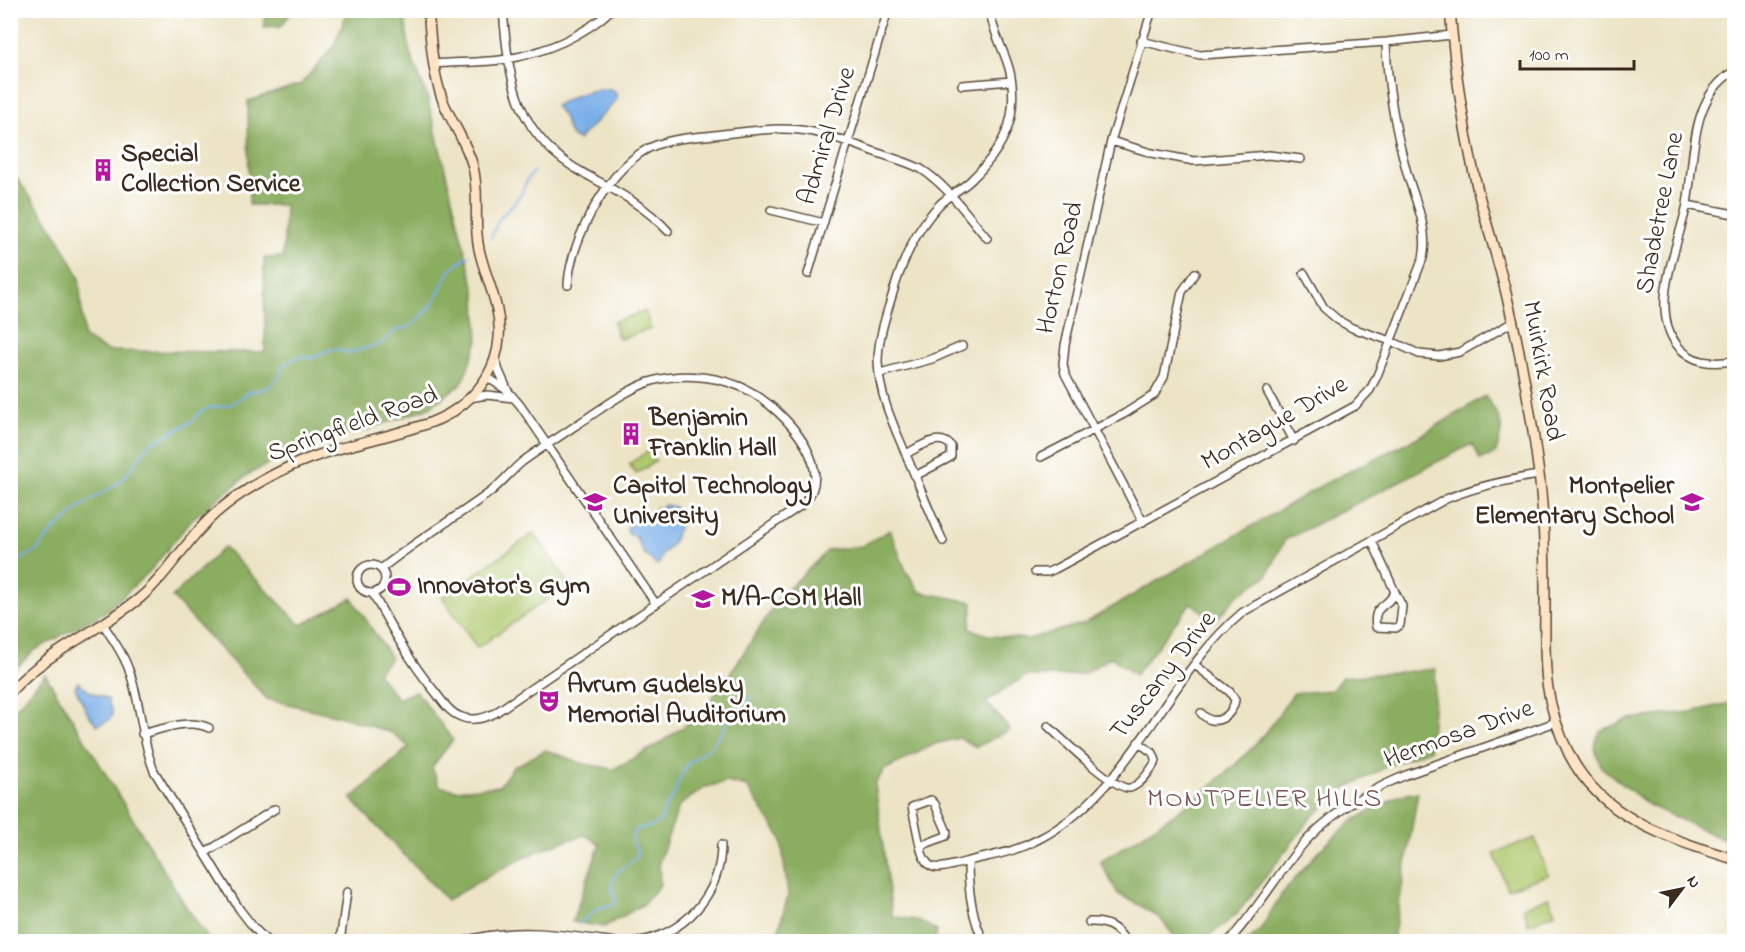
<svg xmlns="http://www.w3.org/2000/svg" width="1745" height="952" viewBox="0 0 1745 952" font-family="'Indie Flower',sans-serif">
	<rect width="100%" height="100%" fill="#fff"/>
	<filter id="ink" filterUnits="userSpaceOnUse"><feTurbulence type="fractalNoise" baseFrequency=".0167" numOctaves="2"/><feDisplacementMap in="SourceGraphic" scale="12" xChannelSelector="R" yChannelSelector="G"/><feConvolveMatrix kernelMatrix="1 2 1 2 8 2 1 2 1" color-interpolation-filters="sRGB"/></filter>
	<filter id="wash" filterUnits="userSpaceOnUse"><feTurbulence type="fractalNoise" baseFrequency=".008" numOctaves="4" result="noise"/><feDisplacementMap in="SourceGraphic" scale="24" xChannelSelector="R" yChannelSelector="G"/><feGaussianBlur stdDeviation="1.35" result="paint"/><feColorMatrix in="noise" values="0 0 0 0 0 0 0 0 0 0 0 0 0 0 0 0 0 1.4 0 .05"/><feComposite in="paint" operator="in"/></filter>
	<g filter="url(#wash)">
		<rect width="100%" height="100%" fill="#ede4c6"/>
		<path fill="#afc96e" stroke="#757a46" stroke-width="1.5" d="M645,311L651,329L619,339L613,322Z
			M648,451L656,461L636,474L629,464Z
			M534,533L569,584L477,648L442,597Z
			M1535,838L1548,875L1507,889L1494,853Z
			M1549,897L1555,913L1528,924L1523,907Z"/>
		<path fill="#8bad61" stroke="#636c40" stroke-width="1.5" d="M265,11V10L293,11L281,26L264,27Z
			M348,11H404L410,53L427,96L476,295L478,341L462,383L430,407L364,431L317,439L249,474L192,519L150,571L105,612L35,650L11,673V170L54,230L79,276L84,338L107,351L265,352L264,258L283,257L285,205H249L248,101L301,84L333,47Z
			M1485,396C1503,421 1505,423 1496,453L1480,460L1472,444L1285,540L1267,576L1237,596L1215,621L1191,603L1135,675L1111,657L1085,673L1061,676H1025L986,702L1010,730L976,747L960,738L935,744L884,770L875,784L892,916L920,921L937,931L935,941H773L777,936L788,895L781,838L747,787L727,782L706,787L679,806L659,862L660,885L644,904L604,927L572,922L600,844L585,835C537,847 490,875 447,900L351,799L409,747L392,733L339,716L267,699L172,597L224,547L301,625L352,598L391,658L377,673L398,699L416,691L453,740L432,767L439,786L456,790L499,786L513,767L546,750L584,764L614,769L657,745L697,717L726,680L779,598L828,550L862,546L890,530L906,571L920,592L973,602L970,629L991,636L1028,639L1085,623L1324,484L1422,435Z
			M1436,669L1430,750L1392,764L1346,788L1312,817L1236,915L1202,941H1178L1160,918L1136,903L1118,894L1100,861C1158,826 1216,789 1261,738C1273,724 1283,707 1294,693L1332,690L1342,677Z
			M45,674L185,905L210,941H11V714Z
			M1734,702V841L1718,837L1649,805L1601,767L1594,746L1600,731L1629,719L1691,712Z
			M1418,792L1393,941H1247L1261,929L1281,895L1316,854L1350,822L1400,795Z"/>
		<path fill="#79afe8" stroke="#5a6c83" stroke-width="1.5" d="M599,89H610L615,91L617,98L615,102L578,140C568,136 568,129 564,119C563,115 558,110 555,106L576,95Z
			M664,505L674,507L683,516L672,544L662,555L659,564L656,565L643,552L635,536L628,534L627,528L631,525L629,519L633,516L639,518L648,513H654L656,507L659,509Z
			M78,682L89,691L109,700L108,703C117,716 111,721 97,725L88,714L75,687Z"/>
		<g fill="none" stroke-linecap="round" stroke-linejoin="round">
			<path stroke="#79afe8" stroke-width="2" d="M491,238L498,220L521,195L527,180L534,171
				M10,566L37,550L53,531L83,505L121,481L151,443L193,421L199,413L208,408L230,405L249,392L268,388L281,375L282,366L293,359L305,356L311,359L326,351L336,349L349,353L380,344L395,331L408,327L417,321L432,305L450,270L469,255
				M579,924L598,908L615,904L616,900C604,877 621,869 637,857V850L632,843L633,834L637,829L653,826L660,821L667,804L675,793L678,782L687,764L711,746L738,708L753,696"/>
		</g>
	</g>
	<g filter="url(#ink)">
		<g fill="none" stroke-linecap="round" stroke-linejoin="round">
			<g stroke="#564637" stroke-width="10">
				<path id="street" d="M503,10C509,82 516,137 585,174C616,191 644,205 668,231
					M1141,41L1200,55L1386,42L1452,35
					M434,64C458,62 483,63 507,59C543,53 584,36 611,10
					M1734,71C1689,98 1695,158 1687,204C1679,245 1648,307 1677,345C1692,364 1712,364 1734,361
					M962,85L1011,81
					M1111,141L1152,153L1194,161L1269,155L1301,159
					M1687,205L1734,214
					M771,210L824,223
					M1304,273L1324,308L1338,320L1352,328L1391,341L1419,354L1439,356L1460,352L1513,322
					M808,274L888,10
					M568,285C570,240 611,161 656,145C674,138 695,137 714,135C742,132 772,127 800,130C827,133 853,144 878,153C892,158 908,162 921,169C947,185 967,215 987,238
					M495,357L499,371L507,389
					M880,373L932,359L962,346
					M487,377L508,391L520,405L656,604
					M1267,391L1294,441
					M469,398L487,395L514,398
					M906,454C919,447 939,432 951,446V456L949,458L915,476
					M1041,457L1124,414L1154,395L1164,377L1182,292L1195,273
					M1143,522L1065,374L1063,364L1065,345L1111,141L1152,10
					M943,541C930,513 919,485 907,457C894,426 879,396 878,361C878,336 888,310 895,286C905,255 918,226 941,203C950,195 961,189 970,181C988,164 1006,141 1011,116C1014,99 1013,78 1007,62C1001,44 992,30 990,10
					M1372,541L1395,592C1387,609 1372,604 1376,627L1396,628L1400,625L1402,606L1395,592
					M357 579a14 14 0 1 1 28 0a14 14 0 1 1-28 0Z
					M1035,572H1048L1055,569L1355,406L1370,390L1377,376L1423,258C1430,228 1413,197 1406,169C1395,128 1387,85 1386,42
					M373,594C392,629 410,662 436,693C442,701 449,712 459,716C471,722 483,719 495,713L803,504C842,466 775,400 739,386C711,375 678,373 649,382C622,392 599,411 575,426C558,438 539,449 522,462C510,472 501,484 489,493C454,519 415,541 381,569
					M103,624C111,637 121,650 127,665C141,698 140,736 154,771L240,910L254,928L268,942
					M1195,665L1230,692L1235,700C1232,718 1213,728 1201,713
					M1048,726C1061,738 1115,791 1130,788C1141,785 1150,771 1156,761L1153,753L1138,742
					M142,734C163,729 189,718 209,728
					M920,846L946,836L947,832L935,804L931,800L912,807L920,846C927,876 940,868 965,862C992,855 1013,853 1039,839C1131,792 1165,677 1243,612L1446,499C1477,486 1506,480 1539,475
					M205,853L275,809
					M968,861C968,887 972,918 984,942
					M1089,922C1106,921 1117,927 1126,942
					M340,942L347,892
					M460,942C514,926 560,934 615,942
					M635,942C684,935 721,895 721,845
					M1228,942C1254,914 1274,880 1298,850C1326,816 1365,792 1406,775L1556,722"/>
			</g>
			<g stroke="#564637" stroke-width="12">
				<path id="secondary" d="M1450,10C1455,71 1464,132 1478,191C1486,224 1497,256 1505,289C1520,349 1531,412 1539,474C1544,514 1545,558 1545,599C1545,659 1541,697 1569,754C1602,819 1670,839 1734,859
					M10,692C46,652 99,631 140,598C164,578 179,552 200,529C223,502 259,481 291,466C328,449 368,442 407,430C424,425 441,420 455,410C480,393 497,368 499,338C502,307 485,278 479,249C473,222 480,194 473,167C467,143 452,124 443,101C432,72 431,41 428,10"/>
			</g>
			<use href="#street" stroke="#fff" stroke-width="7"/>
			<use href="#secondary" stroke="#fee4c5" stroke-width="9"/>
		</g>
	</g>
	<defs>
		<g id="building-bare" transform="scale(1.8)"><path d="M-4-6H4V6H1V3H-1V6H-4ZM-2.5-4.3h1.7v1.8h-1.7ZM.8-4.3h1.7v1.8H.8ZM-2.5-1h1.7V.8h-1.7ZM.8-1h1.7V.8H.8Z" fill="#b5179e" stroke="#fff" stroke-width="2.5" paint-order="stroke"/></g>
		<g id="university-bare" transform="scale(1.8)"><path d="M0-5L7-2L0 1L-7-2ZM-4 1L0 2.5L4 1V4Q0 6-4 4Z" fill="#b5179e" stroke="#fff" stroke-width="2.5" paint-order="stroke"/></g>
		<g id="school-bare" transform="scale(1.8)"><path d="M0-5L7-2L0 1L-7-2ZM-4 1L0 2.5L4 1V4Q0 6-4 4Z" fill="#b5179e" stroke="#fff" stroke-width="2.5" paint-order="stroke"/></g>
		<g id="stadium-bare" transform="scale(1.8)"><path d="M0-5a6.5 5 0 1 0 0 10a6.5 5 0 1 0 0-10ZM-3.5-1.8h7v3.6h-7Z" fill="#b5179e" stroke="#fff" stroke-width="2.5" paint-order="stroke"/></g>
		<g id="theatre-bare" transform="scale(1.8)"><path d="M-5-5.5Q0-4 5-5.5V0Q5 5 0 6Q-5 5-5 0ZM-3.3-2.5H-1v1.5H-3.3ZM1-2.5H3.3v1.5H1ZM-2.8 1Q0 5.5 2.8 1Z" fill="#b5179e" stroke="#fff" stroke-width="2.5" paint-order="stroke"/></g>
	</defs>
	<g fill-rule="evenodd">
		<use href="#building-bare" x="103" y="170"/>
		<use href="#building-bare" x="631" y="434"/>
		<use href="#university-bare" x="595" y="502"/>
		<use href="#school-bare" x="1692" y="502"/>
		<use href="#stadium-bare" x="399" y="587"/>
		<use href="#university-bare" x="703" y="599"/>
		<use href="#theatre-bare" x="549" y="701"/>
	</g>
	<g text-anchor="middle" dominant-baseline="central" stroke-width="6" stroke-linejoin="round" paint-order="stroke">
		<g font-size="26" fill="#3b2a1e" stroke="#fff">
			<text transform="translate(828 136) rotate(-73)">Admiral Drive</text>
			<text transform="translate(1661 213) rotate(-79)">Shadetree Lane</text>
			<text transform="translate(1061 268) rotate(-77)">Horton Road</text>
			<text transform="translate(1542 371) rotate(80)">Muirkirk Road</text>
			<text transform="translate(1275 424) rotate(-30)">Montague Drive</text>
			<text transform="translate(353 425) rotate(-20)">Springfield Road</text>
			<text transform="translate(1164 676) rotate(-52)">Tuscany Drive</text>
			<text transform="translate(1459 735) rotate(-20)">Hermosa Drive</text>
		</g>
		<g font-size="26" font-weight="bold" fill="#3b2a1e" stroke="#fff" text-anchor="start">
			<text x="121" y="155">Special<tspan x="121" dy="30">Collection Service</tspan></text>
			<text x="649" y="419">Benjamin<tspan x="649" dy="30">Franklin Hall</tspan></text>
			<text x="613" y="487">Capitol Technology<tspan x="613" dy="30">University</tspan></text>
			<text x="1674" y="487" text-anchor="end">Montpelier<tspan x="1674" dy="30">Elementary School</tspan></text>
			<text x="417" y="587">Innovator's Gym</text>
			<text x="721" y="599">M/A-COM Hall</text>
			<text x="567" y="686">Avrum Gudelsky<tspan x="567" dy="30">Memorial Auditorium</tspan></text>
		</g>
		<g font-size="27" letter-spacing="1.5" fill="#775453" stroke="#fff">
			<text x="1265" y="799">MONTPELIER HILLS</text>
		</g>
	</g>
	<rect width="1745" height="952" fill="none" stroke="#fff" stroke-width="36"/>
	<g transform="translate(1682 889) rotate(58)" stroke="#ffffff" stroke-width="4.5" paint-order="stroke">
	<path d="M0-4.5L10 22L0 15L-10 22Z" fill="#3b2a1e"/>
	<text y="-9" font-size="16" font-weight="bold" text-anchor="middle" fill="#3b2a1e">N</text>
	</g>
	<path d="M1520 60v9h114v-9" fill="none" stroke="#3b2a1e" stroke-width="3"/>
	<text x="1529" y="60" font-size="18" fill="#3b2a1e" stroke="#ffffff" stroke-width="4.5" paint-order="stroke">100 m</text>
</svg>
